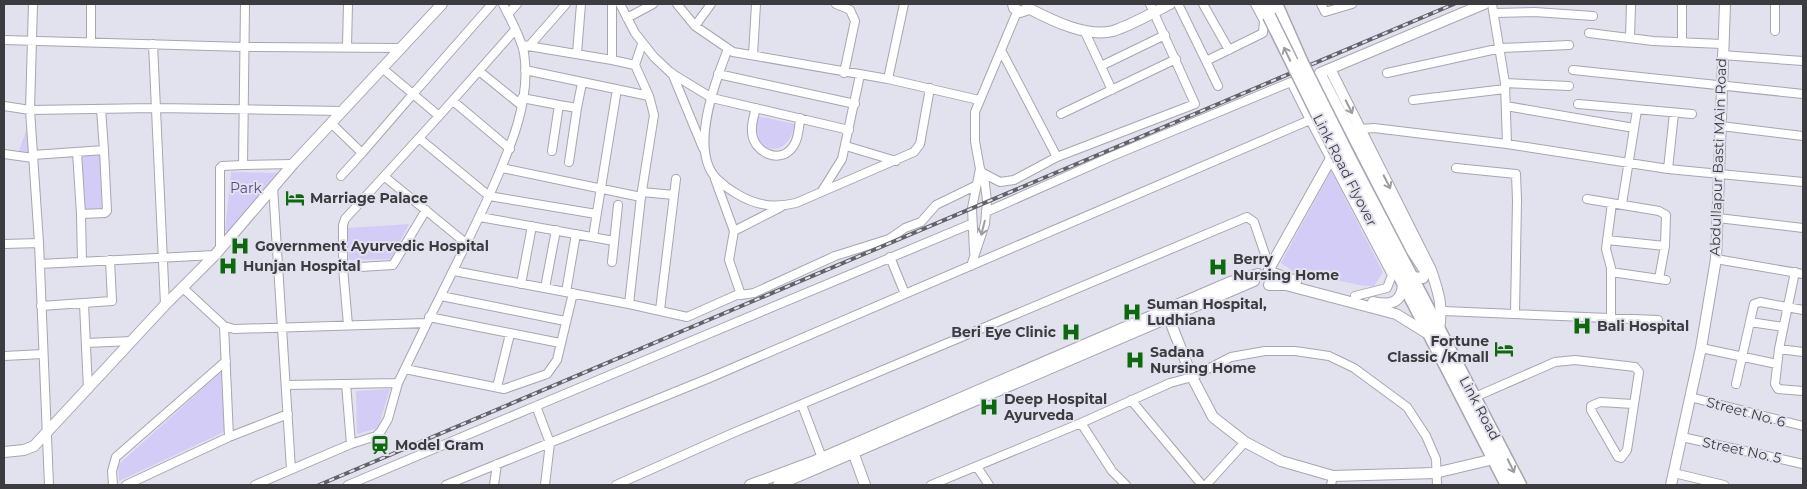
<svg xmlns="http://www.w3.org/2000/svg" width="1807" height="489" viewBox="0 0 1807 489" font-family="Montserrat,sans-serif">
	<rect width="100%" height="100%" fill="#e2e1ee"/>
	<path fill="#d3ccf6" d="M32,115L34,154L18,153Z
		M757,116L795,124C787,163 750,153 757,116Z
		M100,154L102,209L85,210L82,155Z
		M1331,171L1383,272L1374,286H1364L1293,271L1281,263Z
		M231,172L281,173L229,232L225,231Z
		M409,224L391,259L349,260L347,228Z
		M222,371L224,432L119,481L118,465Z
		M390,389L378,428L357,434L356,391Z"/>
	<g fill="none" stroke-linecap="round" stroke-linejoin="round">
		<g stroke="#a7a5b2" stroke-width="10">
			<path id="minor" d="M33,4L30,110L39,243L49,485
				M91,4V42
				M620,4L635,33L654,57L671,73L712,98L849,130
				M677,4L695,26L733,52L888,79L979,100
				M836,4L850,10L855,21L844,73
				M1178,4L1206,61
				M1203,4L1229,50
				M1321,4L1325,12L1352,4
				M1492,4L1505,83L1507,144
				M1495,13L1535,12L1593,16
				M508,14L517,4
				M627,18L653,4
				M695,26L711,4
				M1084,30L1112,90
				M1775,31V4
				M1589,33L1653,41L1722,44
				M1630,38L1631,4
				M4,40L244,47L401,48
				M1682,42V4
				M153,44L165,305
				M522,45L612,60V4
				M530,45L566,4
				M347,47L348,4
				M728,49C716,79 689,149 716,178C722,184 730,190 737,194C757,206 775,208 796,203L914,152L920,144L930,88
				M1002,52L1057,157
				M577,53L581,4
				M753,55L756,4
				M1722,55L1803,61
				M612,60L635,65L642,44
				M635,65L649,96
				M1101,66L1165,35
				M1573,70L1803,94
				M479,71L521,105
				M672,73L703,148
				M1387,73L1501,48L1569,45
				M718,74L855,104
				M888,79L904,4
				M1505,83L1569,86
				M1218,86L1206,61L1263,33L1264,21L1255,4
				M522,98L559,105L552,151
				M1413,100L1505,89
				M453,101L510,149
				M1578,104L1692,114
				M559,105L577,108L569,162
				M4,106L30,110L155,108L342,111
				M1506,106L1634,128
				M577,108L582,83
				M756,108C754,116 751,124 752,132C753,153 782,166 794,145C799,137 799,127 800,118
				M1061,114L1176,59
				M439,116L514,31
				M331,123L362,153L413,94L382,68
				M1721,126L1803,136
				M1360,129L1374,128L1507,144L1668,169L1803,182
				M420,139L489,196L596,214
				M846,146L896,161
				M77,152L81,214L105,213L107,211L104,150
				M4,154L33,158
				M33,155L104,150L101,109
				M243,165L293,164
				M502,168L641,197L654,115L649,96L525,70
				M1456,168L1516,174L1517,200L1515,314
				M1668,169L1674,113
				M983,173L1000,182L1014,180L1057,157L1195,104L1150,4
				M341,176L362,153
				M385,177L467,244
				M715,179L734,231L729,260L741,295L754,293L835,256L889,239L905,228L921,222L936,205L975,186
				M273,187L291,469
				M822,191L842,159L860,75
				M642,192L674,195
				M641,197L629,304L687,317L741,293
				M1587,199L1659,211L1666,215L1665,246L1659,279
				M1622,204L1637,110
				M986,212L1110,157L1291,82L1310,120
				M81,214L82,262
				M480,217L614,241
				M1718,218L1803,228
				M734,231L781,207
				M593,237L617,89
				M1607,240L1665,246
				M4,244L39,243
				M220,250V168L222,166L243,165L245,4
				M974,252L972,208L980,169
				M890,257L905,294
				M1716,259L1803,274
				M612,262L618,205
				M40,264L215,255
				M971,266L985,224L987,201L984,176L980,169L975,141V112L1017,12
				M343,268L393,265L426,210
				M454,271L629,304
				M1611,272L1666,280
				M1795,272L1779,349L1775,384L1778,389L1803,391
				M521,284L532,226
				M183,288L224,326L234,329L427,323C448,281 469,239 489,196C508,153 532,102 524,53C521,37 510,19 503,4
				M545,288L556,230
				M566,292L576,234
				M441,296L565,321
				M84,304L88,389
				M41,306L112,301L110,260
				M660,310L676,179
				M1443,311L1658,320
				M429,317L560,343
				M1611,318V268L1606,249L1612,203
				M1750,322L1783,327
				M348,325L343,268V225L345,219L439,116L413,94L492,4
				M224,326L229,437
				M86,343L132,341
				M1701,348L1777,364
				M1779,349L1803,352
				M4,356L43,354
				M405,369L504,389L547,374L557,360L573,293
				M346,384L351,444
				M1736,384L1754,304L1760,302L1803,310
				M287,385L398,383
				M497,387L510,334
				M1475,397L1555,362L1575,360L1635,367L1639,372L1627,450L1621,458L1618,457L1591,410V406L1600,402L1633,404
				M1690,397L1803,426
				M1131,400L1202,485
				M802,405L822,458
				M1081,423L1112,471L1126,485
				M1682,437L1803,464
				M977,467L989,485
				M1674,473L1724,485
				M113,485L112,471L116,457L226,361
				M126,485L229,437L288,414
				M255,485L351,444L376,436L381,431L388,419L398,383L427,323
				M348,485L536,406
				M446,485L707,379L1310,120L1392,275L1387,288L1355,296
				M494,485L497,464
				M545,485L550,443L536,406L971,224
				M616,485L733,433L1247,217L1254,222L1267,260
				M931,485L1081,423L1170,383L1192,377L1231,357L1265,351H1295L1329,356L1354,368L1407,407L1426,436L1436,459L1437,485
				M1206,485L1245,442
				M1331,485L1333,476"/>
		</g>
		<g stroke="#a7a5b2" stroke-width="12">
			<path id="tertiary" d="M1013,4L1014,8L1020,12L1026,10L1028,4
				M1028,8C1051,20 1087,38 1113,31C1132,25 1152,13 1170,4
				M1330,69L1431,270C1439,294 1443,305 1439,330
				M1269,269L1338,146
				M1273,273L1296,281
				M1411,277L1423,278L1425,271L1412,251L1320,73L1484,4
				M1269,285H1286L1396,314L1430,335
				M1373,302C1390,306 1402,303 1403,284
				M1166,311L1192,377L1213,417L1245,442L1281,461L1333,476L1435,473L1494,459
				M852,449L865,485
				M4,452L24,450L34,446L165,305L215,255L293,164L442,4
				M750,485L812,462L1230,282L1258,274
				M778,485L1254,281
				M1671,485L1701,348L1716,259L1725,4"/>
		</g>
		<g stroke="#a7a5b2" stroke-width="15">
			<path id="primary" d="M1263,4L1269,16
				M1276,4L1302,63
				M1348,155L1520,485
				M1340,160L1507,485"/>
		</g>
		<use href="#minor" stroke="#fff" stroke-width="8"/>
		<use href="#tertiary" stroke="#fff" stroke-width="10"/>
		<use href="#primary" stroke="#fff" stroke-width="12"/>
		<g stroke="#626269" stroke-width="4">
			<path id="rail" d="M319,485L1454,4"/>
		</g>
		<use href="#rail" stroke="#e2e1ee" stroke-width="2" stroke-dasharray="5.5" stroke-linecap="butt"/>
		<g stroke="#a7a5b2" stroke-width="15" stroke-linecap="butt">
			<path id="primary-bridge" d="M1269,16L1340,160
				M1302,63L1348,155"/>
		</g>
		<use href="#primary-bridge" stroke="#fff" stroke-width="12"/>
	</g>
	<defs><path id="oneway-shaft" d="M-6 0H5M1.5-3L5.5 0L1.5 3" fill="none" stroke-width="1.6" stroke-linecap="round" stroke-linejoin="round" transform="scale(1.25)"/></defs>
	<g stroke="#9d9da0">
		<use href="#oneway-shaft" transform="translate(1287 54) rotate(-115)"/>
		<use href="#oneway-shaft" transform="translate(1349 107) rotate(63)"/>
		<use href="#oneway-shaft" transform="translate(1387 182) rotate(63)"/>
		<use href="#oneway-shaft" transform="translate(983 228) rotate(104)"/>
		<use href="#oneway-shaft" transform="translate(1511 466) rotate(64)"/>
	</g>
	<defs>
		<g id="hotel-bare" transform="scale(1.5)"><path d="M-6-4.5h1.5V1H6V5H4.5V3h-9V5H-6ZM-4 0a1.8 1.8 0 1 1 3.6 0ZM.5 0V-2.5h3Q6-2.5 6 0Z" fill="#0e680e" stroke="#e2e1ee" stroke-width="2.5" paint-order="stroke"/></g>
		<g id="hospital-bare" transform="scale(1.5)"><path d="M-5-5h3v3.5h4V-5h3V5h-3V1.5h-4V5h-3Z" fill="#0e680e" stroke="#e2e1ee" stroke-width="2.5" paint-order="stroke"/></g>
		<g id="station-bare" transform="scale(1.5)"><path d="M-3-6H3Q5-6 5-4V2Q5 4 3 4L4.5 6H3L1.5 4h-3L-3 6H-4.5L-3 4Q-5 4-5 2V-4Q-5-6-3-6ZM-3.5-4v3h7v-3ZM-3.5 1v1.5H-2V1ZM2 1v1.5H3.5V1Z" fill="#0e680e" stroke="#e2e1ee" stroke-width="2.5" paint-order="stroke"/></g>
	</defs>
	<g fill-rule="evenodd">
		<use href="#hotel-bare" x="295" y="198"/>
		<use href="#hospital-bare" x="240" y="246"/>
		<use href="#hospital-bare" x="228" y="266"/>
		<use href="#hospital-bare" x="1218" y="267"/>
		<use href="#hospital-bare" x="1132" y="312"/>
		<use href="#hospital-bare" x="1582" y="326"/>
		<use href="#hospital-bare" x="1071" y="332"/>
		<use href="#hotel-bare" x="1504" y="349"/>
		<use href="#hospital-bare" x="1135" y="360"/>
		<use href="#hospital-bare" x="989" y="407"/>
		<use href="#station-bare" x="380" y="445"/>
	</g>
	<g text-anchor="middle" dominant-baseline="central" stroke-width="4" stroke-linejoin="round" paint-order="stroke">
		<g font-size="14" fill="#3b3b40" stroke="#e2e1ee">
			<text transform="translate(1718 157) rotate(-88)">Abdullapur Basti MAin Road</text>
			<text transform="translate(1345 170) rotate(63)">Link Road Flyover</text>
			<text transform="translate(1480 408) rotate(62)">Link Road</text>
			<text transform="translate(1746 412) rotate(15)">Street No. 6</text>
			<text transform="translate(1742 450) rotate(12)">Street No. 5</text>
		</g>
		<g font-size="14" fill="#584a87" stroke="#e2e1ee">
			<text x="246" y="188">Park</text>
		</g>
		<g font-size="14" font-weight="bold" fill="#3b3b40" stroke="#e2e1ee" text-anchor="start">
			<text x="310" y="198">Marriage Palace</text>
			<text x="255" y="246">Government Ayurvedic Hospital</text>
			<text x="1233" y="259">Berry<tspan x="1233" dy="16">Nursing Home</tspan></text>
			<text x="243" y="266">Hunjan Hospital</text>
			<text x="1147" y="304">Suman Hospital,<tspan x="1147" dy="16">Ludhiana</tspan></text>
			<text x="1597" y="326">Bali Hospital</text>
			<text x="1056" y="332" text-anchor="end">Beri Eye Clinic</text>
			<text x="1489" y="341" text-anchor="end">Fortune<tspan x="1489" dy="16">Classic /Kmall</tspan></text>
			<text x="1150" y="352">Sadana<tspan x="1150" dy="16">Nursing Home</tspan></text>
			<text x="1004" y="399">Deep Hospital<tspan x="1004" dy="16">Ayurveda</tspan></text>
			<text x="395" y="445">Model Gram</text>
		</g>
	</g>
	<rect width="1807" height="489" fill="none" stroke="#3b3b40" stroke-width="10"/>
</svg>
